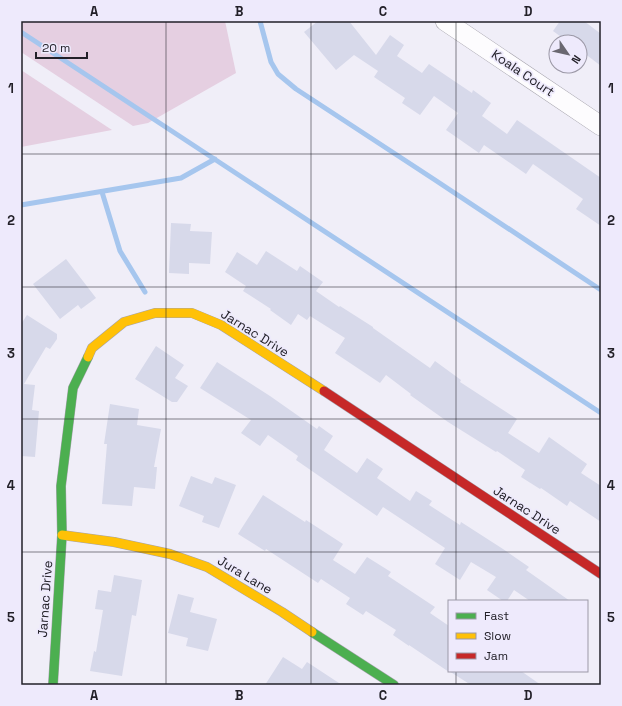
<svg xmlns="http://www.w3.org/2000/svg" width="622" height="706" viewBox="0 0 622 706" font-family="'Space Grotesk',sans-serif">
	<rect width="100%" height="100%" fill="#f0eef8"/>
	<path fill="#e5cfe1" d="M21,21H225L236,73L148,123L133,126L21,52Z
		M21,70L112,130L21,147Z"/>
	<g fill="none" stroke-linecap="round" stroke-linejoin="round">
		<path stroke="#a6c6ee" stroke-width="5" d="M260,21L271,62L278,74L296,89L435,180L601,290
			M21,32L601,413
			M102,192L120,251L145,292
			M21,205L181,178L215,159"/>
	</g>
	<path fill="#d7d9ea" d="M318,21H349L376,55L390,35L404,45L397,56L422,73L429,64L472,93L473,90L491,103L482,116L507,134L517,120L601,178V226L576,209L583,199L533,164L526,174L484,145L479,153L446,130L458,113L434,96L420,115L402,103L405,98L374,77L378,71L354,55L336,70L304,32Z
		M560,21H584L601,34V66L580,50V42H568L553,31Z
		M171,223L191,224L190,231L212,232L210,264L189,263V274L169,273Z
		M266,251L297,271L300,266L323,282L316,291L339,307L340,306L373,327V328L430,368L435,361L461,380L460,382L517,419L508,433L539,453L549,437L587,464L581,473L601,486V522L570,501L567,506L541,488L540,489L521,477L525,470L497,451L496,452L448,422L410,395L411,394L386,375L380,383L335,353L345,338L310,316L307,320L298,314L291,325L270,310L271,309L243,291L246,286L225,272L237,252L257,265Z
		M66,259L96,298L81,309L78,305L60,319L33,284Z
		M27,315L57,334V339L50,349L46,347L24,384L35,385L32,410L39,411L35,457L21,456V324Z
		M156,346L184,365L175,378L188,386L177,402H172L135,379Z
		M217,362L270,396L317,429L319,426L333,436L324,450L357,473L367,458L383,469L377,478L410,501L416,491L432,501L429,505L460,525L461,522L503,549L529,567L526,570L570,601H530L514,590L507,601H503L487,590L496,577L471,562L460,580L435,564L445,548L383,507L377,516L296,460L298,456L268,435L260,446L241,433L251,420L200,388Z
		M110,404L139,409L137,425L161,429L154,467H157L155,489L134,487L132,506L102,504L107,444H104Z
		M191,476L212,484L215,477L236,485L219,528L202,522L204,516L179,506Z
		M263,495L305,522L306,520L343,544L333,560L355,574L367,557L391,572L388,576L435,607L430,613L449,626V672L409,645V646L393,635L396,630L366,611L363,615L346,604L350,598L321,579L318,583L266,549L265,551L238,534Z
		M114,575L142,580L136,616L132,615L122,676L90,671L94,651L96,652L103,610L95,609L98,590L111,592Z
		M178,594L194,598L190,612L217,619L208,651L186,646L188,638L168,633Z
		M283,657L302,669L307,662L342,685H265Z
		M449,671H521L541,685H471Z"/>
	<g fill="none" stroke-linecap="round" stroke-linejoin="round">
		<g stroke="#a5a3ac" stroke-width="20">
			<path id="street" d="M445,21L601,126"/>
		</g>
		<g stroke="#a5a3ac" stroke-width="10">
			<path id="fast" d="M312,632L394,685
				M53,685L62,535L61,486L73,388L88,357"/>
		</g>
		<g stroke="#a5a3ac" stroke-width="10">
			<path id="slow" d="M88,357L92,348L124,322L155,313H192L221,325L324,391
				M62,535L114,542L170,554L207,567L282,612L312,632"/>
		</g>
		<g stroke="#a5a3ac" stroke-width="10">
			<path id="jam" d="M324,391L601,574"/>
		</g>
		<use href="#street" stroke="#fdfcfe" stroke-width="19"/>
		<use href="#fast" stroke="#4caf50" stroke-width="9"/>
		<use href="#slow" stroke="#ffc107" stroke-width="9"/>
		<use href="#jam" stroke="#c62828" stroke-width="9"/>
	</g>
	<path fill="none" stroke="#222028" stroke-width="1" stroke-opacity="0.55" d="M166,21V685M311,21V685M456,21V601M21,154H601M21,287H601M21,419H601M21,552H601M456,671V685"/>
	<g text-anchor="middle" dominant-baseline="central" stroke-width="3.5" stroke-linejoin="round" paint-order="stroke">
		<g font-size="13" fill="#222028" stroke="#eeeafc">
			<text transform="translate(523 73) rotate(34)">Koala Court</text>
			<text transform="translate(255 333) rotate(32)">Jarnac Drive</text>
			<text transform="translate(527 510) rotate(33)">Jarnac Drive</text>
			<text transform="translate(245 575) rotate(31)">Jura Lane</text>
			<text transform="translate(45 599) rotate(-86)">Jarnac Drive</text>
		</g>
	</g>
	<rect width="622" height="706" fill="none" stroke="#eeeafc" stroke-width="44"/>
	<rect x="448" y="600" width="140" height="72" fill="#eeeafc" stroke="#9c99a7"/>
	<rect x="456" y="613" width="20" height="6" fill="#4caf50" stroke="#9c99a7"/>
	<text x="484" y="620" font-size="12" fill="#222028">Fast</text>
	<rect x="456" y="633" width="20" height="6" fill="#ffc107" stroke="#9c99a7"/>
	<text x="484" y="640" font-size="12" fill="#222028">Slow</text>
	<rect x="456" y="653" width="20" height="6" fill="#c62828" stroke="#9c99a7"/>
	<text x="484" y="660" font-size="12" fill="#222028">Jam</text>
	<g transform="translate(568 54) rotate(124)"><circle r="19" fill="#eeeafc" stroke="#9c99a7"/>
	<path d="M0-3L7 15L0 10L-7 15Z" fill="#6a6871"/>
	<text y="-6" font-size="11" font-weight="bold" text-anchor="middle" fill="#222028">N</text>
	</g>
	<path d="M36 52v6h51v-6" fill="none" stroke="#222028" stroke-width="2"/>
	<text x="42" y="52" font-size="12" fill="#222028" stroke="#eeeafc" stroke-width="3" paint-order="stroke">20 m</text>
	<rect x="22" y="22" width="578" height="662" fill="none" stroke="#222028" stroke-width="1.5"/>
	<g font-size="13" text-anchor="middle" font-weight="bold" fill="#222028">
		<text x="94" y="16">A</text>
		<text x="239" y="16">B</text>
		<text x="383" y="16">C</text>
		<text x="528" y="16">D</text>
		<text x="11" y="93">1</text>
		<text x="611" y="93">1</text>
		<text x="11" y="225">2</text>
		<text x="611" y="225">2</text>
		<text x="11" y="358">3</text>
		<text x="611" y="358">3</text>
		<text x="11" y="490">4</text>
		<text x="611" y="490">4</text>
		<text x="11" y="622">5</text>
		<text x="611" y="622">5</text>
		<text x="94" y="700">A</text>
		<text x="239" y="700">B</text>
		<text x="383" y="700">C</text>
		<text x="528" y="700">D</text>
	</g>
</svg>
